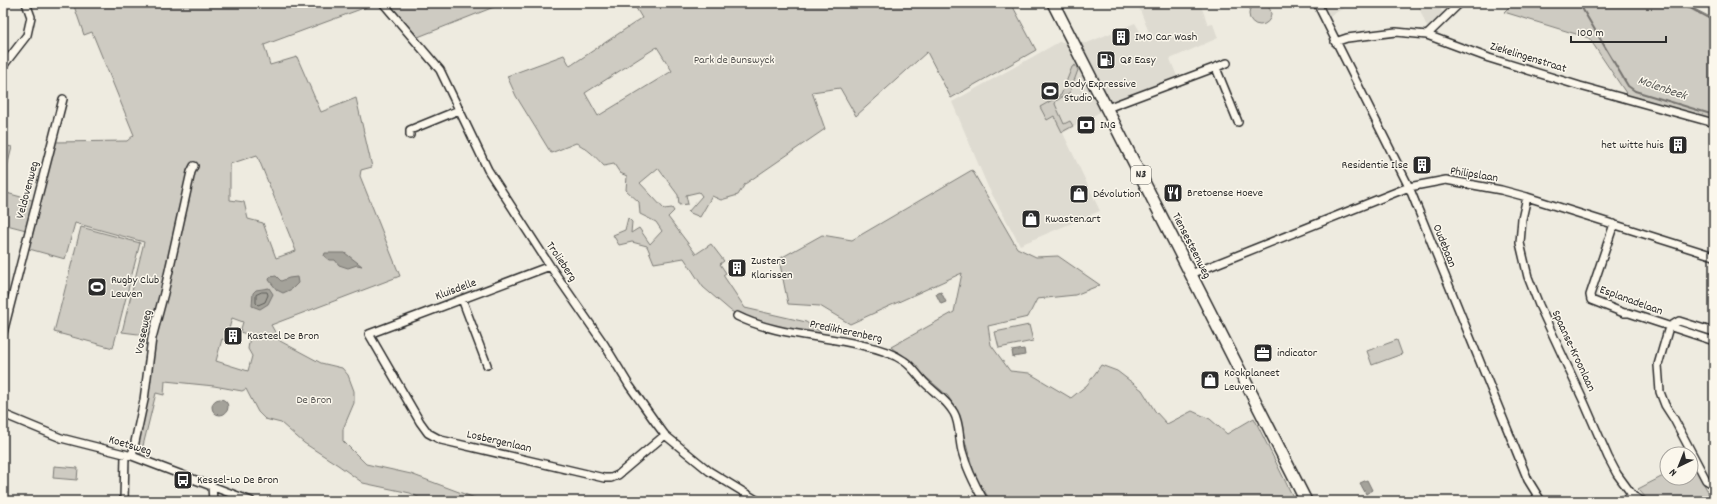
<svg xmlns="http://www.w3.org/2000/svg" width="1717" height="504" viewBox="0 0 1717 504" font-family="Dekko,sans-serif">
	<rect width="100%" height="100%" fill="#eeebe0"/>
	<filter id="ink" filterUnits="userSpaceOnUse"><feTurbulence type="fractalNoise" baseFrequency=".025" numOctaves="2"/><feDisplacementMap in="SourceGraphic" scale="8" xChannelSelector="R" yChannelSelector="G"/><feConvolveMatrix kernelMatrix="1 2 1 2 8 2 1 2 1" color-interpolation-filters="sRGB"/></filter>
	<g filter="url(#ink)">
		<path fill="#dedbd1" d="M1145,3H1200L1208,25L1213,24L1218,38L1170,59L1179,81L1107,108L1063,133L1100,211L1020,245L988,187L952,102L1059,42L1087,43L1135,23L1144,38L1150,35L1138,5Z
			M1323,3H1346L1344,5V8L1330,16Z
			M1417,3H1436L1443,13L1427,27Z"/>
		<path fill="#cecbc2" stroke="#7c7b76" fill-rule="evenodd" d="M73,3H377L264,45L270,65L297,57L321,112L356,98L372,167L361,170L360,176L400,276L271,325L280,341L321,363L342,368L348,375L354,391V403L343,429V441L366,464L411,474L483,501H426L410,493L363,483L338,465L304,443L281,423L265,419L258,412L246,389L242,391L214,386L165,381L164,395L156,393L141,454L136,453L154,336L122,332L144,242L75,223L65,259L22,247L26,230L3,224V192L39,202L54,142L127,141L134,135L92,32L84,35ZM257,155L296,251L276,258L263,223L248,219L244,202L230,200V164ZM232,318L243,322L240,332L250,335L248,349L252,356L248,371L216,361L222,339L226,340Z
			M387,3H504L418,37Z
			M633,3H1011L1036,50L951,98L927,52L856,116L840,88L812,92L825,129L745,184L738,195L721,200L712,196L700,217L688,212L702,196L699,192L686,195L688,204L679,205L678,195L658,168L640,183L664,209L672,208L674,211L668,217L696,254L711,244L724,261L720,264L726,273L723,275L745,308L806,322L823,334L785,329L747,320L731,311L703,287L684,258L654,263L647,246L632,242L619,245L613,235L625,230L628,218L632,222L631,233L639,228L650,244L662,231L656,222L640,214L639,202L626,190L627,176L620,173L614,164L604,166C596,157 587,148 576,143L551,153L516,96L507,76L564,55L570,66L642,18ZM657,47L672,71L598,116L585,93Z
			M1510,3H1683L1714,19V120L1628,96L1589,38L1504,12L1510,6Z
			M1249 14a11 11 0 1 1 22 0a11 11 0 1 1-22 0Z
			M1075,65L1078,70L1070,92L1056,101L1055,104L1064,124L1070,121L1073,126L1062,132L1054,116L1047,120L1040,107L1061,95L1072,67Z
			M3,145L12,147L3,183Z
			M972,170L1017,248L1036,257L1058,256L1100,285L1075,295L1037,299L1028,317L988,326L991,345L1010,371L1029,373L1071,398L1087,385L1101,365L1117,371L1142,390L1155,411L1167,424L1192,411L1210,419L1227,434L1254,418L1295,501H991L975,477L958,415L948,396L891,347L954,312L962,273L850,324L820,306L788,304L779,259L822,235L852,240Z
			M81,227L140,243L113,348L54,332Z
			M1029,325L1033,341L999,348L995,332Z
			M1397,340L1402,354L1372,365L1367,351Z
			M1692,462L1713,501H1649L1638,489L1667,474V478H1691Z
			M54,466L78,468L77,480L53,478Z"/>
		<path fill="#a4a29a" stroke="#74726e" d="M325,253H345L362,266L357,265L348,268L339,265L335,260H329L324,256Z
			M276,276L281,281L289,278L297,277L298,283L292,289L283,293L277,290L269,280L270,277Z
			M269,288L273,294L268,304L260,309L252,306L253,293L256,290Z
			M941,292L946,302L941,304L936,294Z
			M1024,349L1025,355L1013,357L1012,351Z
			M212 407a8 8 0 1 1 16 0a8 8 0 1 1-16 0Z
			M1367,480L1372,490L1366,494L1360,483Z"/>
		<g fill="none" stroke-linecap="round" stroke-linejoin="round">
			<path stroke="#5b5b57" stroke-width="1" d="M262,292H267L268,295L265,302L258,305L256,303V295Z"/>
			<path stroke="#74726e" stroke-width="2" d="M1579,3L1628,86L1635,91L1714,115
				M1681,3L1714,21"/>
			<g stroke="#2b2b2b" stroke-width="10">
				<path id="minor" d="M383,3L440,70L488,170L550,266L604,344L629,385L656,423L665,435L709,471L758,501
					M1317,3L1409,187L1528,480L1541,501
					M1427,35L1460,3
					M1335,42L1347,38L1396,32L1427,35L1489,58L1580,86L1714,123
					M3,66L27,35L31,17L26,3
					M1216,68L1238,122
					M1107,108L1227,63
					M410,135V130L459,110
					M1527,197L1522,219L1520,243L1528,277L1539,305L1584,402L1608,457L1617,474L1633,496L1642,501
					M1614,224L1590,295L1591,300L1624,313H1629L1714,341
					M550,266L369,334L420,422L428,433L441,440L604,478H611L618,475L665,435
					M1191,274L1409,187L1446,180L1501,190L1527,197L1714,256
					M462,299L487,365
					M737,316C775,335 820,335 861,345C876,348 891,352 904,361C912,366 918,376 925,383C935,393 947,400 954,413C960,423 959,440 962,451C967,470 975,485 984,501
					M1669,327L1658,365L1660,392L1665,405L1674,419L1706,480L1714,485
					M1669,327L1679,321L1714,332
					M3,333L63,99
					M3,414L61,438L132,456L251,501
					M132,456L144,400L152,338L164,293L191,172L194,166
					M212,486L213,501
					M124,501L125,454
					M1621,501L1633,496"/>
			</g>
			<g stroke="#2b2b2b" stroke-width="14">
				<path id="primary" d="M1053,3L1306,501"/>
			</g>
			<use href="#minor" stroke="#fbf7ec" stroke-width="7"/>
			<use href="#primary" stroke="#fbf7ec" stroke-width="11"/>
		</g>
	</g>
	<defs>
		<g id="building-square" transform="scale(1)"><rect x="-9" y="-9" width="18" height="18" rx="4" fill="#2b2b2b" stroke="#fbf7ec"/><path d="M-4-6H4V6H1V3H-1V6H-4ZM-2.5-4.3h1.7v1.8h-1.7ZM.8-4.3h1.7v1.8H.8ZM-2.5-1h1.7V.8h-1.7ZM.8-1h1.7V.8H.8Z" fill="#fff"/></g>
		<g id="fuel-square" transform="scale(1)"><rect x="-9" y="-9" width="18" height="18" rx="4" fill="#2b2b2b" stroke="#fbf7ec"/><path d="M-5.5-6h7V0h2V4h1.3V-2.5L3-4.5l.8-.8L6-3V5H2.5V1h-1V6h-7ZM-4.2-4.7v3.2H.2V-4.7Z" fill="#fff"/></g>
		<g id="stadium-square" transform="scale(1)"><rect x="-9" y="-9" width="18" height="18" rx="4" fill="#2b2b2b" stroke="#fbf7ec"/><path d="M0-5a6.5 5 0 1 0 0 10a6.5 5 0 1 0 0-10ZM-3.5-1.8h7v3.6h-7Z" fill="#fff"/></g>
		<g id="bank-square" transform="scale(1)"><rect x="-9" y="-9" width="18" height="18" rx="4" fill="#2b2b2b" stroke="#fbf7ec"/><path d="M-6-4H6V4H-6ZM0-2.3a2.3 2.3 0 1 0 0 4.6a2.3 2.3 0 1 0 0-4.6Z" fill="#fff"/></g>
		<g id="restaurant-square" transform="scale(1)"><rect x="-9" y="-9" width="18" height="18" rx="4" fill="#2b2b2b" stroke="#fbf7ec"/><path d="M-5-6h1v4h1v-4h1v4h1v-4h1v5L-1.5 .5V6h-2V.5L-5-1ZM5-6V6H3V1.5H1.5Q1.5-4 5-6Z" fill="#fff"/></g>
		<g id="shop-square" transform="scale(1)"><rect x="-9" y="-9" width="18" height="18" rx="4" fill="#2b2b2b" stroke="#fbf7ec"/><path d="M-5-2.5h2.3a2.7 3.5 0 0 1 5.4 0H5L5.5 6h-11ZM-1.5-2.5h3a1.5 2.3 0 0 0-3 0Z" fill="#fff"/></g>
		<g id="office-square" transform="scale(1)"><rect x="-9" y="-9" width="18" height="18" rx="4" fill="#2b2b2b" stroke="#fbf7ec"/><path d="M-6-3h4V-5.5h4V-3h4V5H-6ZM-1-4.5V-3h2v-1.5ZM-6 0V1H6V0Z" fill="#fff"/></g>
		<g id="bus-square" transform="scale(1)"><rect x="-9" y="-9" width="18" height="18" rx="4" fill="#2b2b2b" stroke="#fbf7ec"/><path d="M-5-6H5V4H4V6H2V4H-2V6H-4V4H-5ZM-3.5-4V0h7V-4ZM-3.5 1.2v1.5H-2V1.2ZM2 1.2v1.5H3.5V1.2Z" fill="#fff"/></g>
	</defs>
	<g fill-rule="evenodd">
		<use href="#building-square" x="1121" y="37"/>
		<use href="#fuel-square" x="1106" y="60"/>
		<use href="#stadium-square" x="1050" y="91"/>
		<use href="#bank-square" x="1086" y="125"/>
		<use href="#building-square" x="1678" y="145"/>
		<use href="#building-square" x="1422" y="165"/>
		<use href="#restaurant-square" x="1173" y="193"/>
		<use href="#shop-square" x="1079" y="194"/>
		<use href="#shop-square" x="1031" y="219"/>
		<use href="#building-square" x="737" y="268"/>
		<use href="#stadium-square" x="97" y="287"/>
		<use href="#building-square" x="233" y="336"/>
		<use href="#office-square" x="1263" y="353"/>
		<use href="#shop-square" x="1210" y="380"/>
		<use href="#bus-square" x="183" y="480"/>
	</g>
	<g text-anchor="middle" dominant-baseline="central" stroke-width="3" stroke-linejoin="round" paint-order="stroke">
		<rect fill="#fbf7ec" stroke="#696865" stroke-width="1" x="1131" y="166" width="20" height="18" rx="3"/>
		<g font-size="11" font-weight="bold" fill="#2b2b2b">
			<text x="1141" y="175">N3</text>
		</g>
		<g font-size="12" fill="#2b2b2b" stroke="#fbf7ec" text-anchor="start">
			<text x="1135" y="37">IMO Car Wash</text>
			<text x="1120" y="60">Q8 Easy</text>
			<text x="1064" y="84">Body Expressive<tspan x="1064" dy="14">Studio</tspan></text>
			<text x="1100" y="125">ING</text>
			<text x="1664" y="145" text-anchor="end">het witte huis</text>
			<text x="1408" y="165" text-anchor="end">Residentie Ilse</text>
			<text x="1187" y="193">Bretoense Hoeve</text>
			<text x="1093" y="194">Dévolution</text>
			<text x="1045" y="219">Kwasten.art</text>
			<text x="751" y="261">Zusters<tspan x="751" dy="14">Klarissen</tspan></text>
			<text x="111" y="280">Rugby Club<tspan x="111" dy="14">Leuven</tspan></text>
			<text x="247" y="336">Kasteel De Bron</text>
			<text x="1277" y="353">indicator</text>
			<text x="1224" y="373">Kookplaneet<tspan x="1224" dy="14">Leuven</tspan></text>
			<text x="197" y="480">Kessel-Lo De Bron</text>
		</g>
		<g font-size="12" fill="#2b2b2b" stroke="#fbf7ec">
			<text transform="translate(1528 58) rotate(17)">Ziekelingenstraat</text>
			<text transform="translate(1474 175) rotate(9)">Philipslaan</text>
			<text transform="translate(28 190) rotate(-75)">Veldovenweg</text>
			<text transform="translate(1191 246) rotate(63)">Tiensesteenweg</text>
			<text transform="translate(1444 246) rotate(68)">Oudebaan</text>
			<text transform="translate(561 262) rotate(56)">Trolieberg</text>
			<text transform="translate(456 290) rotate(-20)">Kluisdelle</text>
			<text transform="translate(1631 301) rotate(20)">Esplanadelaan</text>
			<text transform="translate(144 332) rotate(-78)">Vosseweg</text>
			<text transform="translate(846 332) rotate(12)">Predikherenberg</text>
			<text transform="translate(1573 351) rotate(65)">Spaanse-Kroonlaan</text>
			<text transform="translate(499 442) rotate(13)">Losbergenlaan</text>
			<text transform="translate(130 446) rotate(17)">Koetsweg</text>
		</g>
		<g font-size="12" fill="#545351" stroke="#fbf7ec">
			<text x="734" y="60">Park de Bunswyck</text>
			<text x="314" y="400">De Bron</text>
		</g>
		<g font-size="13" font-style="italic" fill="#555552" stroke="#fbf7ec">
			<text transform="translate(1662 89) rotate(19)">Molenbeek</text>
		</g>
	</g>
	<rect width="1717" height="504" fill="none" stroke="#fbf7ec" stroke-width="16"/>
	<rect x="8" y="8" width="1701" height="488" fill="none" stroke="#2b2b2b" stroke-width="1.5" filter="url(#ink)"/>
	<g transform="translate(1679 466) rotate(223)"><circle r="19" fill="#fbf7ec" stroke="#a8a59f"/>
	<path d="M0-3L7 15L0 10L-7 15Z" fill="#2b2b2b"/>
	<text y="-6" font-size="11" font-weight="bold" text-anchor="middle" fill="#2b2b2b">N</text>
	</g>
	<path d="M1571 36v6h95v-6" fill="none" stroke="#2b2b2b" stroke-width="2"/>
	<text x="1577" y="36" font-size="12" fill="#2b2b2b" stroke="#fbf7ec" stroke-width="3" paint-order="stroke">100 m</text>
</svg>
